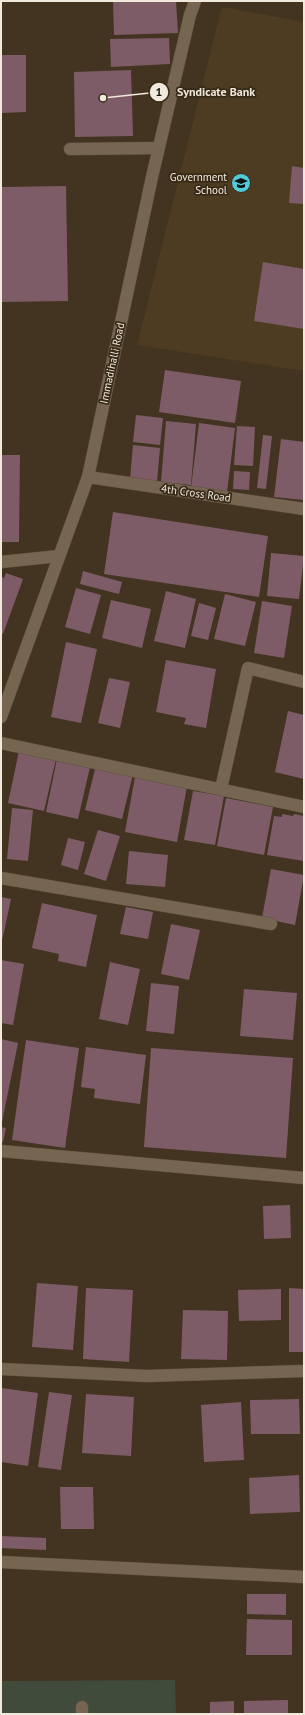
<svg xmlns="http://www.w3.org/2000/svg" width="305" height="1715" viewBox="0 0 305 1715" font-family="'PT Sans',sans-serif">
	<rect width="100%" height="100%" fill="#423420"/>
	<path fill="#4d3c21" d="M222,7L304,22V371L137,345Z"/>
	<path fill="#404b3c" d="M175,1680L176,1714H1V1681Z"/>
	<path fill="#7e5c67" d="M113,1H176L178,33L114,35Z
		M169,38L170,64L111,67L110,39Z
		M1,55H26V112L1,113Z
		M131,70L133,136L75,137L74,72Z
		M292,166L304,168V204L289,203Z
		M66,186L68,301L1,302V187Z
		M263,262L304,269V329L254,321Z
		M165,370L241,381L235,423L159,412Z
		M136,415L163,418L160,445L133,442Z
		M166,421L196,424L191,485L161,482Z
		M199,423L235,428L227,492L191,488Z
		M237,426L255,427L253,466L234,465Z
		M263,435L272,436L266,489L257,488Z
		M281,439L304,442V500L274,497Z
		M133,445L160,448L157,482L130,479Z
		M1,455H20L19,542H1Z
		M234,471L250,472L249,490L233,489Z
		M113,512L268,536L259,597L104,574Z
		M271,553L304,556L299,599L267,596Z
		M83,571L122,582L119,594L80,584Z
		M6,573L23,579L3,634H1V577L4,578Z
		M76,588L101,595L90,634L65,627Z
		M166,591L196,599L185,648L154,641Z
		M225,594L256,602L245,646L214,639Z
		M111,600L151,609L142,648L102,638Z
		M262,601L292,606L284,658L254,653Z
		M199,603L216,608L208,640L191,636Z
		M66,642L97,649L81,723L51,717Z
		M166,660L216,669L206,728L184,724L186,718L156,712Z
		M109,678L130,682L120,728L98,723Z
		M288,711L304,715V779L275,772Z
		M19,751L56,759L44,811L8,803Z
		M57,759L90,767L78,819L46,812Z
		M96,765L133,774L122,819L85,810Z
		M135,777L187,786L177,842L125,832Z
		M193,791L224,796L215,845L184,840Z
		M226,798L273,807L264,855L217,846Z
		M12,808L33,810L28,861L7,859Z
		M282,814L293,816L294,814L304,816V861L267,855L274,816L282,817Z
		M98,830L120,836L106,881L84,874Z
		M68,838L85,842L78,870L61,865Z
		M129,851L168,855L165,887L126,884Z
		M271,869L304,875L295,925L262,918Z
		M1,897L11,899L2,941H1Z
		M42,903L97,915L86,967L58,961L59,954L32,948Z
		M126,907L153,912L148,939L120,934Z
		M171,924L200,930L189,980L161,974Z
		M1,960L24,964L13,1025L1,1023Z
		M110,962L140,969L128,1025L99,1019Z
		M151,983L179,986L174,1034L146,1031Z
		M244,989L297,993L293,1040L240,1036Z
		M1,1039L18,1043L2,1122H1Z
		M26,1040L79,1048L65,1148L12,1140Z
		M86,1047L146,1055L140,1104L94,1098L95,1089L81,1087Z
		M151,1048L293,1058L286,1158L144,1147Z
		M1,1127L6,1128L3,1142H1Z
		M290,1205L291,1238L264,1239L263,1206Z
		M37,1283L78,1286L73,1350L32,1347Z
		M86,1288L133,1290L129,1362L83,1359Z
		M289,1288L304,1289V1352H289Z
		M281,1289V1320L239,1321L238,1290Z
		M183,1310L228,1311L227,1360L181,1359Z
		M1,1388L38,1393L28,1466L1,1462Z
		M49,1392L72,1395L61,1470L38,1467Z
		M86,1394L134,1397L131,1456L82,1453Z
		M299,1399L300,1434H251L250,1400Z
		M241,1402L244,1460L204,1462L201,1405Z
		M299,1475L300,1512L250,1514L249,1478Z
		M60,1487H93L94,1529H61Z
		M1,1536L46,1538V1550L1,1548Z
		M247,1594H286V1615L247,1614Z
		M247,1619L292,1620V1655H246Z
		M288,1700V1714H244V1701Z
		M234,1701V1714H210V1702Z"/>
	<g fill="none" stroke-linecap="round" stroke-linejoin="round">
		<g stroke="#5d513f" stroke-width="13">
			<path id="service" d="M70,149L158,148"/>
		</g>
		<g stroke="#5d513f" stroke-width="13">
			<path id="minor" d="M88,477L304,509
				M1,562L59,556
				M1,743L304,807
				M221,789L248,668L304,682
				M1,878L271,924
				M1,1151L304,1178
				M1,1369L147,1376L304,1371
				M1,1562L304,1577
				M82,1714V1707"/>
		</g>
		<g stroke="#5d513f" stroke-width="13">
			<path id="tertiary" d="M1,717L88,477L152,177L190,15L195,1"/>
		</g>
		<use href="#service" stroke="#766651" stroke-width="12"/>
		<use href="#minor" stroke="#766651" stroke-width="12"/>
		<use href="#tertiary" stroke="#766651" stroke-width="12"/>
	</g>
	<defs>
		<g id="school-disc" transform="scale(1)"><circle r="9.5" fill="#52cbd9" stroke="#372a16"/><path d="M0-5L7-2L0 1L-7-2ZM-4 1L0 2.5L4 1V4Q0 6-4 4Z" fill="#111"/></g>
	</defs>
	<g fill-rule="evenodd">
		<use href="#school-disc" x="241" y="183"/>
	</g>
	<g text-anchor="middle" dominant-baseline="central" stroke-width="3.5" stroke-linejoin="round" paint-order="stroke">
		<g font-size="11" fill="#f2e9dd" stroke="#372a16" text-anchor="end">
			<text x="227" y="177">Government<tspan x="227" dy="13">School</tspan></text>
		</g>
		<g font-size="11" fill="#f2e9dd" stroke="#372a16">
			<text transform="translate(112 363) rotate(-78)">Immadihalli Road</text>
			<text transform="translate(196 493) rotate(8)">4th Cross Road</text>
		</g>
	</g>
	<path fill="none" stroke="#f2e9dd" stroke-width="1.5" d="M103 98L159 92"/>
	<g fill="#f2e9dd" stroke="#372a16" stroke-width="1.5">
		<circle cx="103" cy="98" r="4"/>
		<circle cx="159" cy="92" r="10"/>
	</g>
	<g font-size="12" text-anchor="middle" font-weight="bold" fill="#111">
		<text x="159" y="96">1</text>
	</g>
	<g font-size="12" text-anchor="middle" font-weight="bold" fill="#f2e9dd" stroke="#372a16" stroke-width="3.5" stroke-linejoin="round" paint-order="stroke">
		<text x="216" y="96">Syndicate Bank</text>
	</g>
	<rect width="305" height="1715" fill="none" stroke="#f2e9dd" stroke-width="4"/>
</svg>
